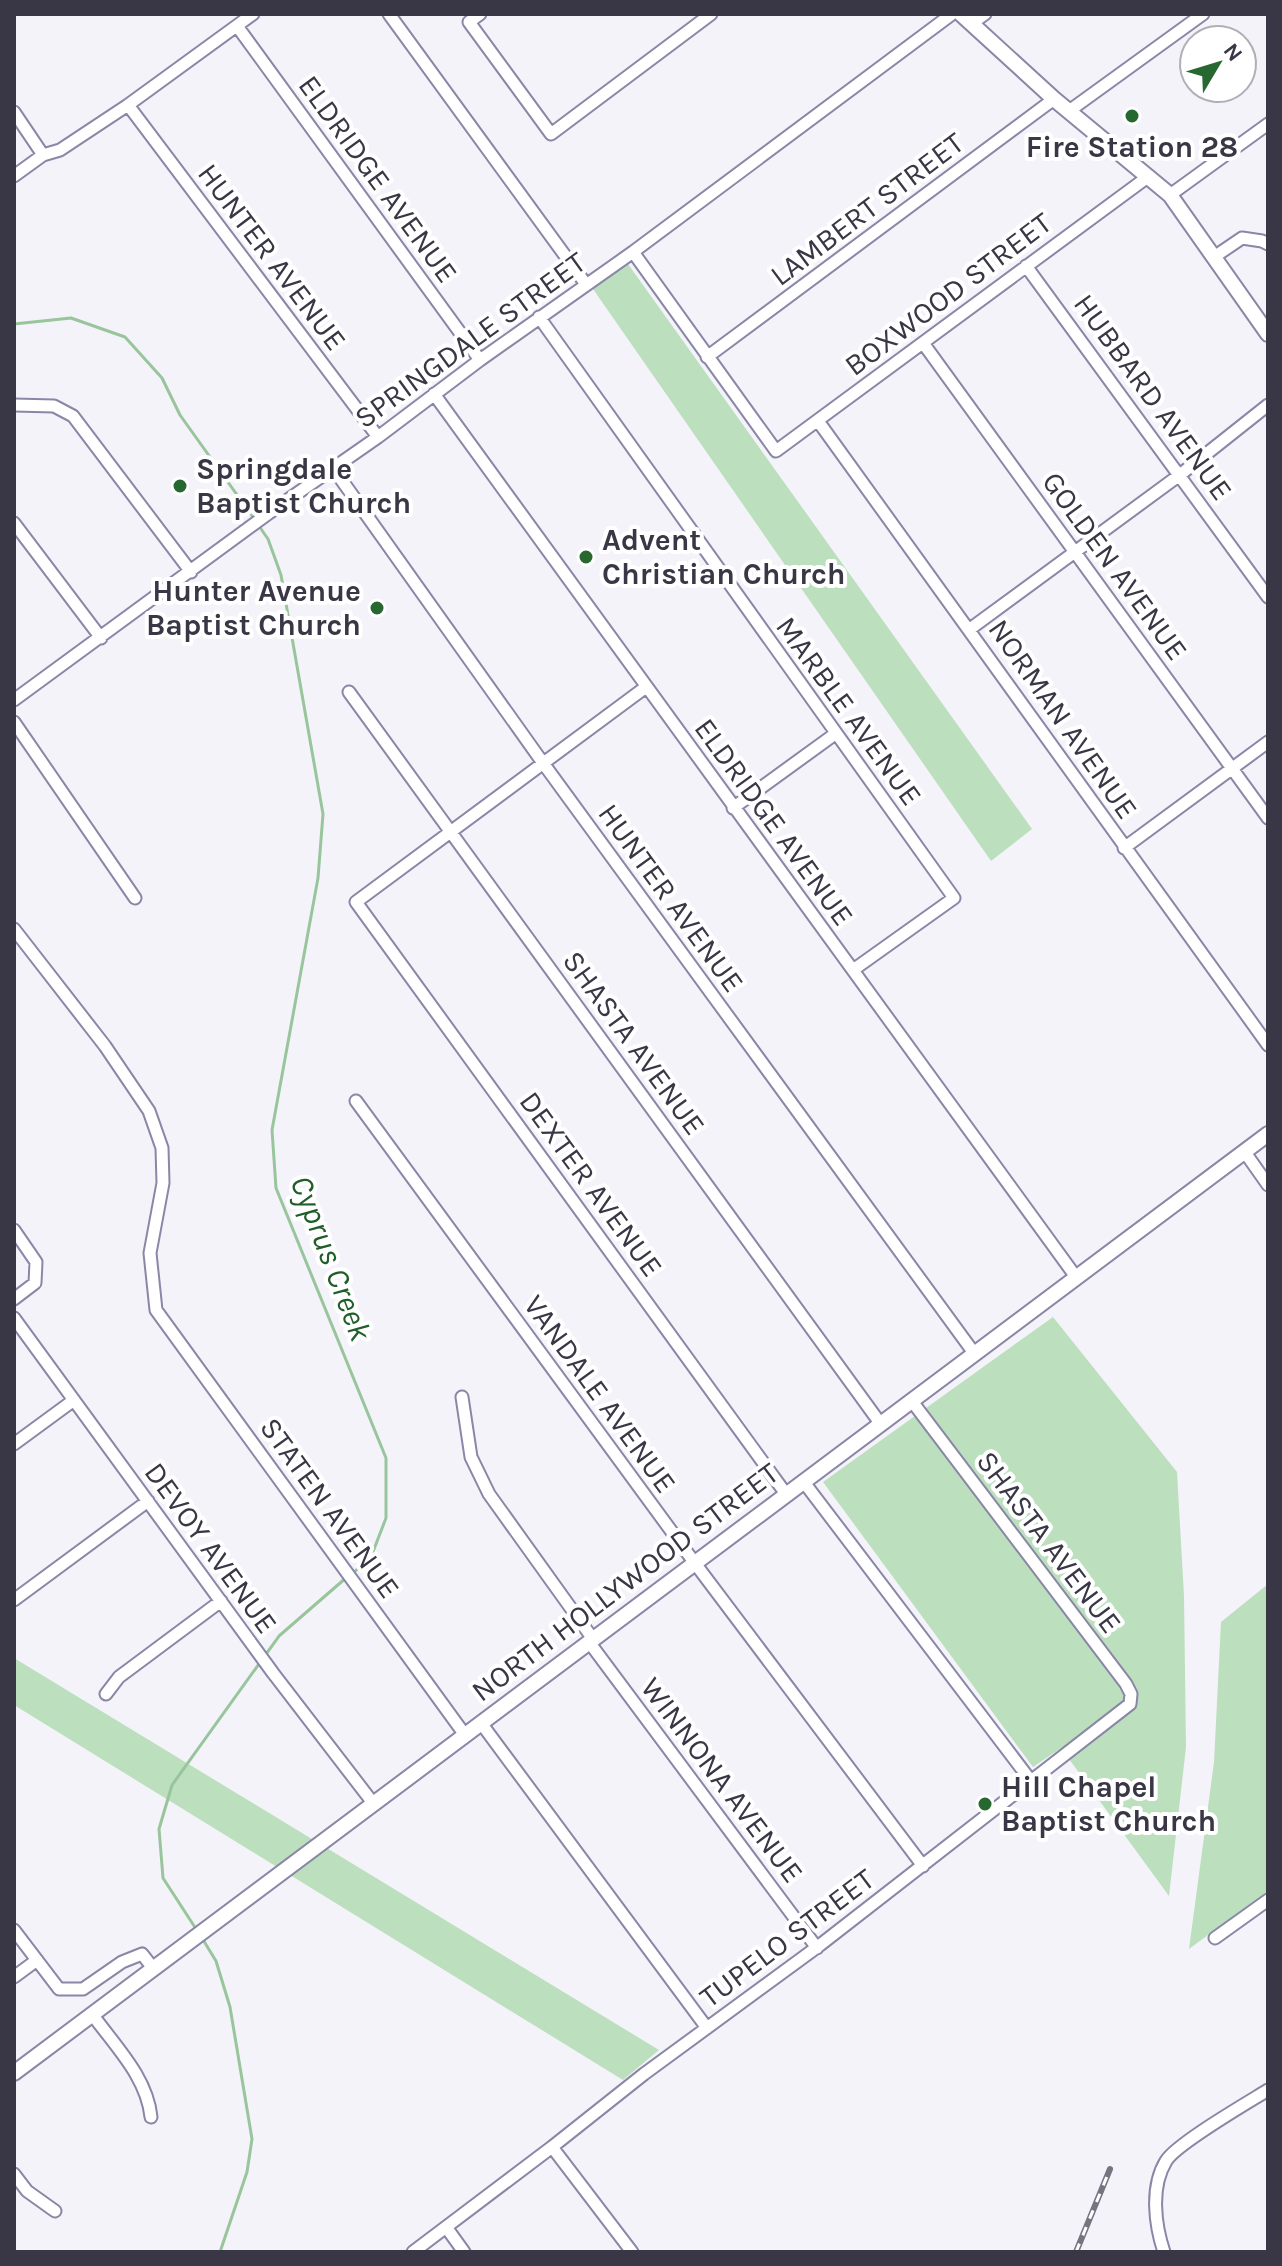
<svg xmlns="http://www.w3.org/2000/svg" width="1282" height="2266" viewBox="0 0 1282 2266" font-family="Karla,sans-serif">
	<rect width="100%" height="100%" fill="#f4f3fa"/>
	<path fill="#bcdfbe" d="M628,264L1032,829L991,861L593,289Z
		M1053,1317L1177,1472L1184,1596L1186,1747L1169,1896L1061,1748L1033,1767L823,1482Z
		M1268,1584V1891L1189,1949L1214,1762L1221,1622Z
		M14,1658L659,2050L623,2080L14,1705Z"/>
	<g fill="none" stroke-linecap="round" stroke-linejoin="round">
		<path stroke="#99c59c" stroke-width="3" d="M14,324L71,318L125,337L162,378L180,415L255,520
			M259,526L268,539L281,575L323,814L318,878L272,1130L276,1188L386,1458V1518L371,1557L353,1573
			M198,1932L163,1878L159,1829L172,1785L279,1636L347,1577
			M202,1938L216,1961L230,2007L252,2139L247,2172L220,2252"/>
		<g stroke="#8a86a6" stroke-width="15">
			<path id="minor" d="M389,14L585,283
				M480,14L469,22L551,134L711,14
				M971,24L985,14
				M237,26L480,360
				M128,105L378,437
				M1069,111L1203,14
				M14,112L43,155
				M14,176L43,155L60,150L128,105L253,14
				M1170,195L1268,124
				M633,252L776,451L1149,176
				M1214,257L1242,238L1262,241L1268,244
				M1026,266L1268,597
				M539,317L954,898L853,970
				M923,343L1268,818
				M707,357L1054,99
				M434,394L1076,1277
				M14,405L54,406L73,416L191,572
				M818,421L1268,1045
				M333,468L543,763L974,1353
				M14,523L101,638
				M970,629L1181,474L1268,405
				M646,687L356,902L786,1494
				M349,692L880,1423
				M14,700L269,513L378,437L480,360L633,252L952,14
				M14,722L135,898
				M733,808L835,734
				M1124,848L1268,742
				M14,929L105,1046L149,1111L162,1148L163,1183L150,1253L156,1310L465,1735
				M356,1101L694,1562L923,1866
				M1244,1151L1268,1185
				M14,1230L36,1262L35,1283L14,1299
				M14,1318L273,1673L373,1803
				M462,1397L471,1457L489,1494L593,1639
				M14,1444L74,1400
				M803,1481L1031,1781
				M14,1600L148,1501
				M589,1642L817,1948
				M106,1694L119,1677L221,1601
				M481,1723L707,2028
				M14,1930L59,1989H83L122,1962L142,1954L153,1968
				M1215,1938L1268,1900
				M14,1977L37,1960
				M92,2014C115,2046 147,2077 151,2117
				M552,2147L632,2252
				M14,2174L27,2191L55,2211
				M446,2227L464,2252
				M413,2252L552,2147L644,2074L820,1945L1130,1704L1131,1694L1126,1684L911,1400
				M1164,2252C1155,2225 1150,2187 1166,2161C1176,2144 1247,2103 1268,2090"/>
		</g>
		<g stroke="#8a86a6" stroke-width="18">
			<path id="major" d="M961,14L1054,99L1170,195L1268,334
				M14,2073L1268,1134"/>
		</g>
		<use href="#minor" stroke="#fff" stroke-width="11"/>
		<use href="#major" stroke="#fff" stroke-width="14"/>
		<g stroke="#767480" stroke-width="6">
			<path id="rail" d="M1076,2252L1110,2169"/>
		</g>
		<use href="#rail" stroke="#fff" stroke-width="3" stroke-dasharray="9" stroke-linecap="butt"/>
	</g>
	<g fill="#276730" stroke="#fff" stroke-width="3">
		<circle cx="1132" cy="116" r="8"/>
		<circle cx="180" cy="486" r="8"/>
		<circle cx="586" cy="557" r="8"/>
		<circle cx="377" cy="608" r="8"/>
		<circle cx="985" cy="1804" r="8"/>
	</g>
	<g text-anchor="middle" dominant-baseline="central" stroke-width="8" stroke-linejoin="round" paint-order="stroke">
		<g font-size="30" font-weight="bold" fill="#393745" stroke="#fff" text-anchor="start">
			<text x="1132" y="147" text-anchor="middle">Fire Station 28</text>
			<text x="196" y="469">Springdale<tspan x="196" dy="34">Baptist Church</tspan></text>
			<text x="602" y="540">Advent<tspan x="602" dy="34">Christian Church</tspan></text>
			<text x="361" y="591" text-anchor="end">Hunter Avenue<tspan x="361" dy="34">Baptist Church</tspan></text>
			<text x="1001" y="1787">Hill Chapel<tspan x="1001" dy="34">Baptist Church</tspan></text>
		</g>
		<g font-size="30" fill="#393745" stroke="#fff">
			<text transform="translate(378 179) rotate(54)">ELDRIDGE AVENUE</text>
			<text transform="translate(867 209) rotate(-37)">LAMBERT STREET</text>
			<text transform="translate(272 257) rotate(53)">HUNTER AVENUE</text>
			<text transform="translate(948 294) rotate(-37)">BOXWOOD STREET</text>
			<text transform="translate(470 340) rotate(-36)">SPRINGDALE STREET</text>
			<text transform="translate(1153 397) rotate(54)">HUBBARD AVENUE</text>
			<text transform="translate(1115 566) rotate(54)">GOLDEN AVENUE</text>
			<text transform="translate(849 711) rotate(54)">MARBLE AVENUE</text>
			<text transform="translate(1063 719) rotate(55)">NORMAN AVENUE</text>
			<text transform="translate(774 822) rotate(54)">ELDRIDGE AVENUE</text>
			<text transform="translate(671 898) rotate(54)">HUNTER AVENUE</text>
			<text transform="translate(634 1043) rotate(54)">SHASTA AVENUE</text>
			<text transform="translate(591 1184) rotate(54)">DEXTER AVENUE</text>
			<text transform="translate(600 1394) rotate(54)">VANDALE AVENUE</text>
			<text transform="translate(330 1508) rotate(54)">STATEN AVENUE</text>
			<text transform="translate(1049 1542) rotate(53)">SHASTA AVENUE</text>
			<text transform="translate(211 1548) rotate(54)">DEVOY AVENUE</text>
			<text transform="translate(625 1582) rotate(-37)">NORTH HOLLYWOOD STREET</text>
			<text transform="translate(722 1780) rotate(53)">WINNONA AVENUE</text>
			<text transform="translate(787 1938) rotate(-37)">TUPELO STREET</text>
		</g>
		<g font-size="32" font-style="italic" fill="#205e29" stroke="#fff">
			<text transform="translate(331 1258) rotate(69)">Cyprus Creek</text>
		</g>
	</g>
	<rect width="1282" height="2266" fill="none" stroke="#393745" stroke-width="32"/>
	<g transform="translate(1218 64) rotate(52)"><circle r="38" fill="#ffffff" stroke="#b0afb5" stroke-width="2"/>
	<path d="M0-6L14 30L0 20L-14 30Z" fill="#276730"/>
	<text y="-12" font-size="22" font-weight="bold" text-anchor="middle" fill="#393745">N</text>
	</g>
</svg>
